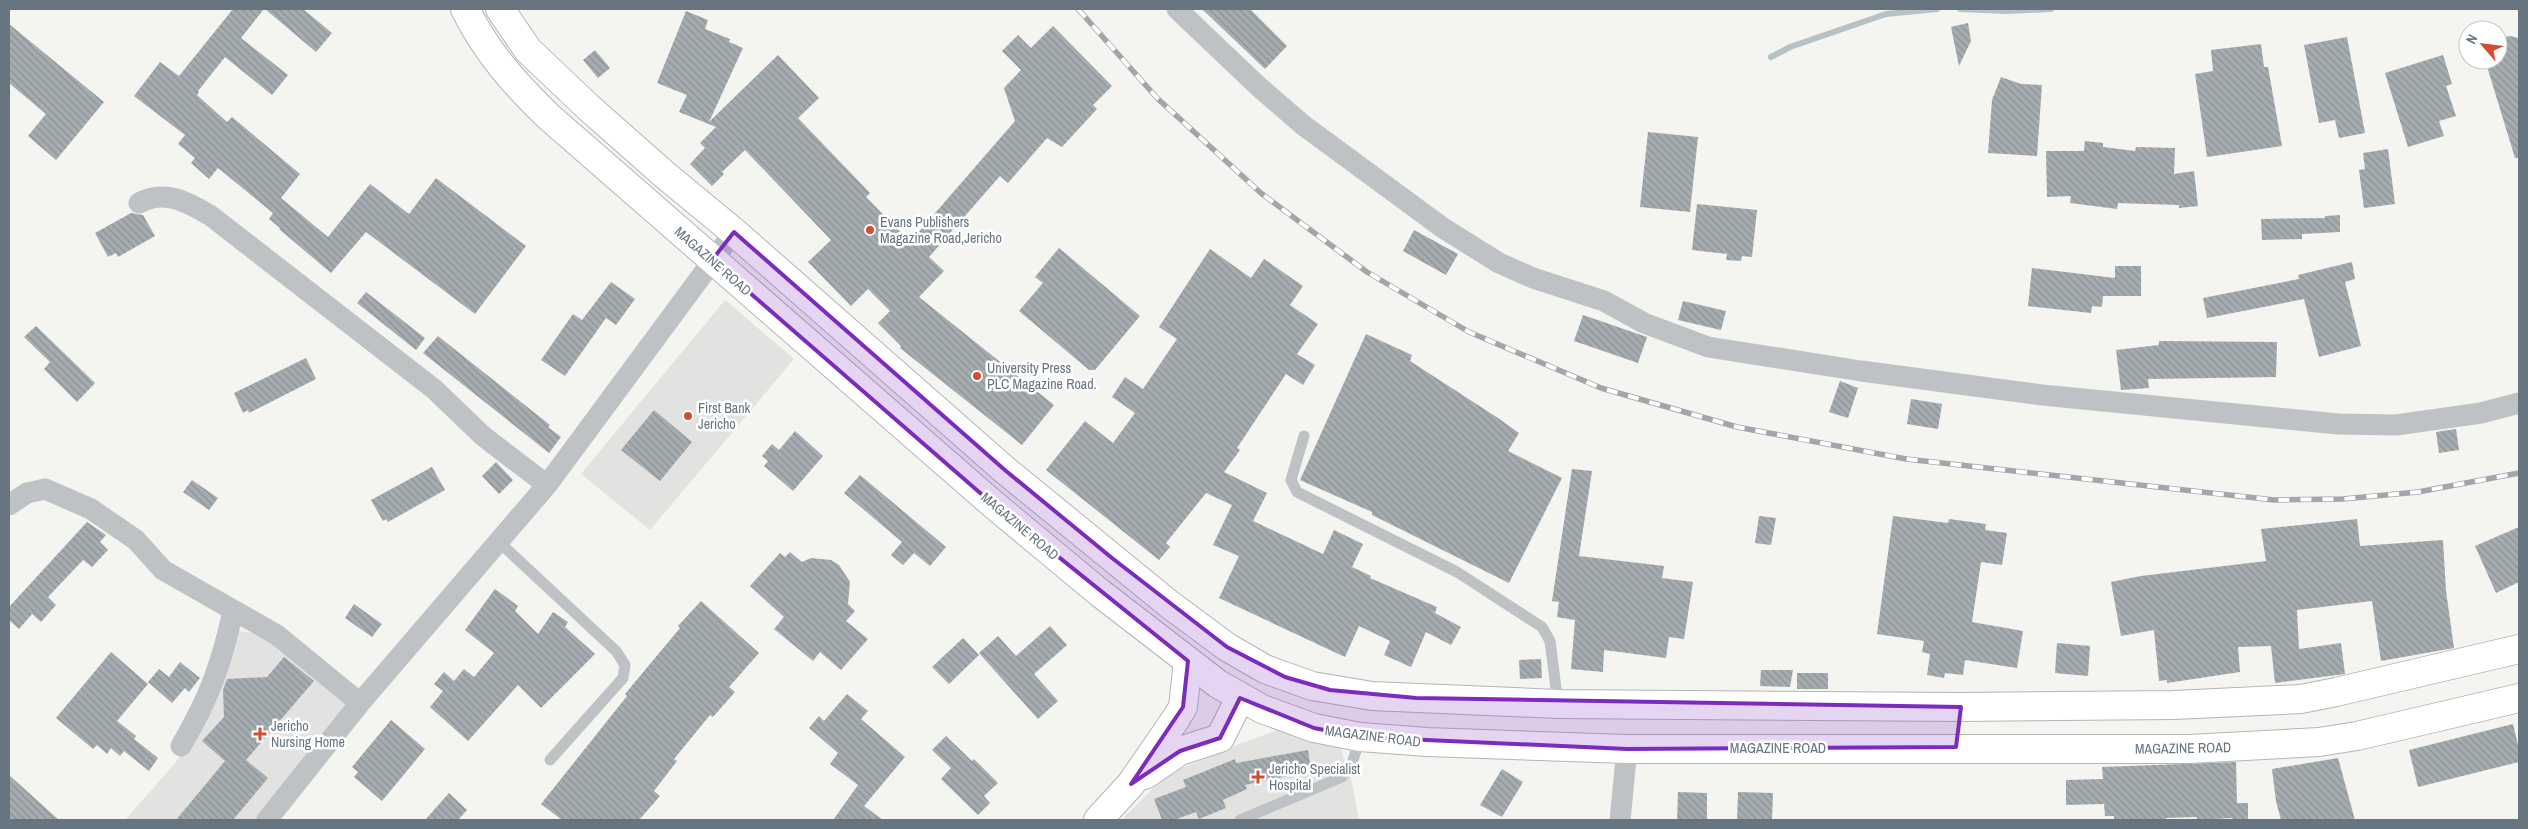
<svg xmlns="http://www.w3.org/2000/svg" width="2528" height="829" viewBox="0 0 2528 829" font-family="'Archivo Narrow',sans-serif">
	<defs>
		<pattern id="building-back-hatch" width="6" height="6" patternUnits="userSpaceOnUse" patternTransform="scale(1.25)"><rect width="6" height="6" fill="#a6adb1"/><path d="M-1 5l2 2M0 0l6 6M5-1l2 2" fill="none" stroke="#8b9195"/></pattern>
	</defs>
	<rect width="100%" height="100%" fill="#f4f4f1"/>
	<path fill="#e2e3e1" d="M725,300L794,359L650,530L581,474Z
		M238,631L262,634L349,705L260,820H125L176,762L216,696Z
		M1278,730L1338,740L1351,779L1359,820H1121L1168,774L1239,744Z"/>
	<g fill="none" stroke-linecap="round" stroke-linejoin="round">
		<path stroke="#b7c2c5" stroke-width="6" d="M1960,9L2008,11L2051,9
			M1771,57L1790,47L1886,14L1937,9"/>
	</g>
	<path fill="url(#building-back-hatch)" d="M233,9H264L241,38L288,75L272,95L225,57L198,91L199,92L197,95L227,122L232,117L300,174L281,198L328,237L370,184L409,214L436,178L526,246L475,314L366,232L331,273L279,229L280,228L269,219L273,213L218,168L209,179L191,163L195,158L178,144L185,135L134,96L160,62L179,76Z
		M265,9H303L332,33L316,52Z
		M1202,9H1250L1287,46L1265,69Z
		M686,11L708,20L705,29L730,39L729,42L743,48L709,122L778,55L819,98L798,118L870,193L866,197L910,242L1015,121L1004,88L1021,70L1002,51L1018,35L1031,48L1053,26L1112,86L1093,105L1097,109L1062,147L1047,138L1008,183L1000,176L929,257L944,271L919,297L1054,405L1022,445L900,348L901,346L878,323L890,311L868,289L851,306L808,262L831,240L745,150L722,172L724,174L712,186L690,164L705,148L700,143L716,127L679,112L687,95L657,83Z
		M1968,23L1971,41L1959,66L1951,27Z
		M9,24L104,102L56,160L28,136L46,114L9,83Z
		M2510,36L2519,38V158H2515L2485,60H2498V38Z
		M2347,37L2365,133L2339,138L2335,120L2319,123L2304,45Z
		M2261,44L2264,67H2268L2282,146L2207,157L2195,74L2213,71L2211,50Z
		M595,50L610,68L598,78L583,60Z
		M2443,55L2452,84L2446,86L2456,116L2439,121L2444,136L2408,147L2385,73Z
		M2001,77L2021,84L2042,85L2037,156L1988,153L1992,100Z
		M1648,132L1698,137L1690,212L1640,207Z
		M2085,141L2103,143V147L2135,151L2136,147L2175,148L2174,174L2194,171L2198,206L2179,208V205L2118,203L2117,209L2070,203L2071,196L2047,197L2046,151H2084Z
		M2388,149L2395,204L2364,208L2359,170L2365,169L2363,153Z
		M1697,204L1757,210L1752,257L1742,256L1741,261L1726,260L1727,254L1692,250Z
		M131,213L143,215L155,236L118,257L116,253L108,257L95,233Z
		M2340,215V232L2302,234V239L2262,240L2261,219L2325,218V216Z
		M1414,230L1458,254L1446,275L1403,251Z
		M1059,248L1140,316L1095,370H1089L1019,311L1043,283L1035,277Z
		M1210,249L1251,278L1264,259L1303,286L1290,305L1318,324L1297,354L1315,365L1303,385L1286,374L1237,448L1240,450L1224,472L1267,493L1253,521L1323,554L1334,530L1363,544L1352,567L1371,576L1370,578L1437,607L1435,613L1461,627L1451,645L1426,632L1411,667L1384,655L1390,641L1359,626L1345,657L1219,598L1239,556L1213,545L1232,505L1206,493L1166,543L1170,547L1159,560L1046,470L1085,421L1113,443L1135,413L1112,397L1125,377L1143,389L1177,339L1159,327Z
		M2352,262L2355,279L2345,282L2361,346L2319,357L2304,299L2207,318L2203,298L2299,279L2298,275Z
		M2115,266H2141V296H2103L2102,307L2092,306L2091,313L2028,306L2032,268L2115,278Z
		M611,282L635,299L616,325L606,318L565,376L541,360L573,314L582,320Z
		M366,292L425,338L416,350L357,303Z
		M1683,301L1726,311L1721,330L1678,320Z
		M1583,315L1647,337L1638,363L1574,341Z
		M36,326L95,383L77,402L44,369L50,362L24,337Z
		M1366,334L1412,355L1410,361L1498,418L1519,433L1508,451L1562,478L1509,583L1372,515V512L1300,480Z
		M438,336L550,425L548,427L561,437L549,453L423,353Z
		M2159,341L2277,342L2276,377L2148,379L2149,388L2121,390L2116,350L2159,345Z
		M306,358L316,379L249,413L248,410L243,413L234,393Z
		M1840,381L1858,388L1848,418L1829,412Z
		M1911,399L1942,404L1938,429L1907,424Z
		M654,410L692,442L660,481L621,450Z
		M2456,429L2459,450L2439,453L2436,432Z
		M795,431L823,456L793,491L764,466L768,461L762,456L772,444L779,450Z
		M496,462L513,480L499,494L482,476Z
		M432,467L445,490L388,522L386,519L383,521L371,500Z
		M1572,469L1592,471L1579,556L1664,566L1662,578L1693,582L1684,639L1669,637L1666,658L1604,650L1603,672L1571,669L1575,620L1557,617L1559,602L1552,601Z
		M860,475L946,547L930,566L914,553L903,565L891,555L902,542L844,493Z
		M192,480L218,498L209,510L183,492Z
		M1759,516L1776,518L1771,545L1755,543Z
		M1893,516L1948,523L1949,519L1986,524L1985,530L2007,533L2002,565L1981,562L1972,622L2023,631L2017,668L1965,660L1963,675L1945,673L1944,678L1927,675L1930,654L1922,652L1924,641L1877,634Z
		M2357,519L2360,546L2443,540L2446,591L2454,648L2381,661L2372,601L2297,610L2299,649L2341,643L2345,674L2275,683L2271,646L2238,647L2240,672L2167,683V680L2159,681L2154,630L2121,636L2111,582L2141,576L2266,561L2261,529Z
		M87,522L106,535L100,542L108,550L92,567L83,560L48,597L56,605L41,622L32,614L19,629L9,620V607Z
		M2519,527V582L2496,593L2475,546Z
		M790,552L802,562L811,558L831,560L839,565L850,582L848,604L855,611L846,621L868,639L841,670L820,652L813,661L774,629L784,617L750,586L780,553L785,557Z
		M495,589L518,606L515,611L538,634L553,612L568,622L565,627L595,654L541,708L518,685L468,741L430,707L443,691L434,684L444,672L454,681L464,669L474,677L494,653L465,630Z
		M701,601L759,653L729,687L735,692L713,717L710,715L674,759L677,761L654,791L660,796L639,820H562L541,804L627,696L625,694L680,628L678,626Z
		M354,604L382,624L372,637L345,618Z
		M1050,626L1067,645L1034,674L1058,701L1038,719L979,653L998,636L1016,656Z
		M963,638L979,655L949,684L932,667Z
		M2057,643L2090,646L2088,676L2055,673Z
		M111,652L148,684L117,721L136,736L134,739L158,758L149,771L124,751L120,756L111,748L107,754L97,745L93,749L56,718Z
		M284,657L314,681L246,760L268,778L233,820H176L225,761L202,741L224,717L223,690L227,679L267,677Z
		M1541,659L1542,678L1520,679L1519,660Z
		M180,662L200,678L189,692L185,688L172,703L148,682L159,669L169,677Z
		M1761,670H1793L1790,687L1760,686Z
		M1797,673H1828V689H1797Z
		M847,694L868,711L861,719L905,757L864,806L883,820H833L858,785L830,764L838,753L809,728L819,716L824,721Z
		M391,720L425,749L382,801L354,777L358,772L352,767Z
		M2513,724L2519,749V762L2418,787L2409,750Z
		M946,736L972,761L974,759L998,783L984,796L990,803L978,815L941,779L951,768L932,750Z
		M1308,750L1311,771L1245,785L1247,789L1223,800L1226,808L1199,819L1196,812L1174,820H1162L1154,799L1186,787L1183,780L1235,759L1236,763Z
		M2338,758L2355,820H2281L2276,801L2272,769Z
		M2236,762L2237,803H2248V820H2232V818L2197,820V817L2166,818V820H2114V816H2105L2104,804L2066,805V780L2103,779L2102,767Z
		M1502,769L1523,782L1502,817L1480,805Z
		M9,775L59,820H9Z
		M1678,792L1707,793V820H1677Z
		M1738,792L1773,793L1772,820H1737Z
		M449,793L467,810L458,820H425Z"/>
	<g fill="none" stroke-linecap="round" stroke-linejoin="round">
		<g stroke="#b1b6b9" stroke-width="30">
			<path id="secondary" d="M1145,775L1180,751L1220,738L1240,698
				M1098,820L1131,784L1175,720L1183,707L1188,661"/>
		</g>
		<g stroke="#b2b6b9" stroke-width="30">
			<path id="primary" d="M465,9C487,53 514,83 549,117L994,505L1100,593L1218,684L1262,709L1314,728L1360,737L1427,742L1627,749H2189L2319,742L2357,736L2519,698
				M500,9L528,50L588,107L665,175L734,232L1006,471L1169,604L1227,647L1265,669L1312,686L1372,696L1558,704L1961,707L2174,705L2301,699L2336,692L2519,649"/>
		</g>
		<path stroke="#bec2c5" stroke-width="11" d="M1304,436L1291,480L1297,492L1457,572L1542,627L1550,641L1558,704
			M499,542L616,651L625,665L623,678L550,760
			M1240,820L1342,777L1352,764L1360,737"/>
		<path stroke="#bec2c5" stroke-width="21" d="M1177,9L1259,87L1303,125L1443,228L1499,263L1533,278L1604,301L1644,323L1708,347L1861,371L2042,395L2338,424L2396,425L2481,413L2519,403
			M139,203C165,189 188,202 211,216L434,389L483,436L547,485
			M9,505L27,493L45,489L91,509L136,540L163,570L277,635L360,703
			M181,746C209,698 221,666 233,611
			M267,820L360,703L547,485L734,232
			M1620,820L1627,749"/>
		<use href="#secondary" stroke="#fff" stroke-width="28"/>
		<use href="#primary" stroke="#fff" stroke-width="28"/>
		<g stroke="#a0a6aa" stroke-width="5.5">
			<path id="rail" d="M1078,9L1157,98L1262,194L1367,272L1469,332L1601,388L1737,427L1906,459L2274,500L2343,499L2418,492L2519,473"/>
		</g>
		<use href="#rail" stroke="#fff" stroke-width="4" stroke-dasharray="11" stroke-linecap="butt"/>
	</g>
	<path fill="#7b2cbf" fill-opacity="0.2" stroke="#7b2cbf" stroke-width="4" stroke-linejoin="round" d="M734,232L1006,471L1112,558L1227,647L1285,677L1330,690L1416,698L1961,707L1956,747L1627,749L1360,737L1314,728L1240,698L1220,738L1180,751L1131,784L1183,707L1188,661L994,505L712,260Z"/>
	<g fill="#d24e33" stroke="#fff" stroke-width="2">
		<circle cx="870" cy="230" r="5"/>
		<circle cx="977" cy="376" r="5"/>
		<circle cx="688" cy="416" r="5"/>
		<path d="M257.5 726.5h5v5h5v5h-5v5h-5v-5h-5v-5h5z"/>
		<path d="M1255.5 769.5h5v5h5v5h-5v5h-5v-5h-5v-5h5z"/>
	</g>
	<g text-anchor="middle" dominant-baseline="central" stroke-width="5" stroke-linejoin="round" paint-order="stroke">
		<g font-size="14" fill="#66757f" stroke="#fff" text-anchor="start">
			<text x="880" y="222">Evans Publishers<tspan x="880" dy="16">Magazine Road,Jericho</tspan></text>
			<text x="987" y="368">University Press<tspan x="987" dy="16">PLC Magazine Road.</tspan></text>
			<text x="698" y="408">First Bank<tspan x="698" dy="16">Jericho</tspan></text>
			<text x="271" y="726">Jericho<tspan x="271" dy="16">Nursing Home</tspan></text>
			<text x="1269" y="769">Jericho Specialist<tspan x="1269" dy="16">Hospital</tspan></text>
		</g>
		<g font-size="14" fill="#66757f" stroke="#fff">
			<text transform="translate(713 261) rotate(41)">MAGAZINE ROAD</text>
			<text transform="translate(1020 526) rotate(40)">MAGAZINE ROAD</text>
			<text transform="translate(1373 736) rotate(7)">MAGAZINE ROAD</text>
			<text x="1778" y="748">MAGAZINE ROAD</text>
			<text transform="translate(2183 748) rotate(-1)">MAGAZINE ROAD</text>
		</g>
	</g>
	<rect width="2528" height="829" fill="none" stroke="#66757f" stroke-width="20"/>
	<g transform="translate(2483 45) rotate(298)"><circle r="24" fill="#ffffff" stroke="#c2c8cc"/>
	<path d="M0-4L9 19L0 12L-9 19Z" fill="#d24e33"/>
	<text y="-8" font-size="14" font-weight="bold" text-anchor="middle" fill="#66757f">N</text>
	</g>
</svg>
